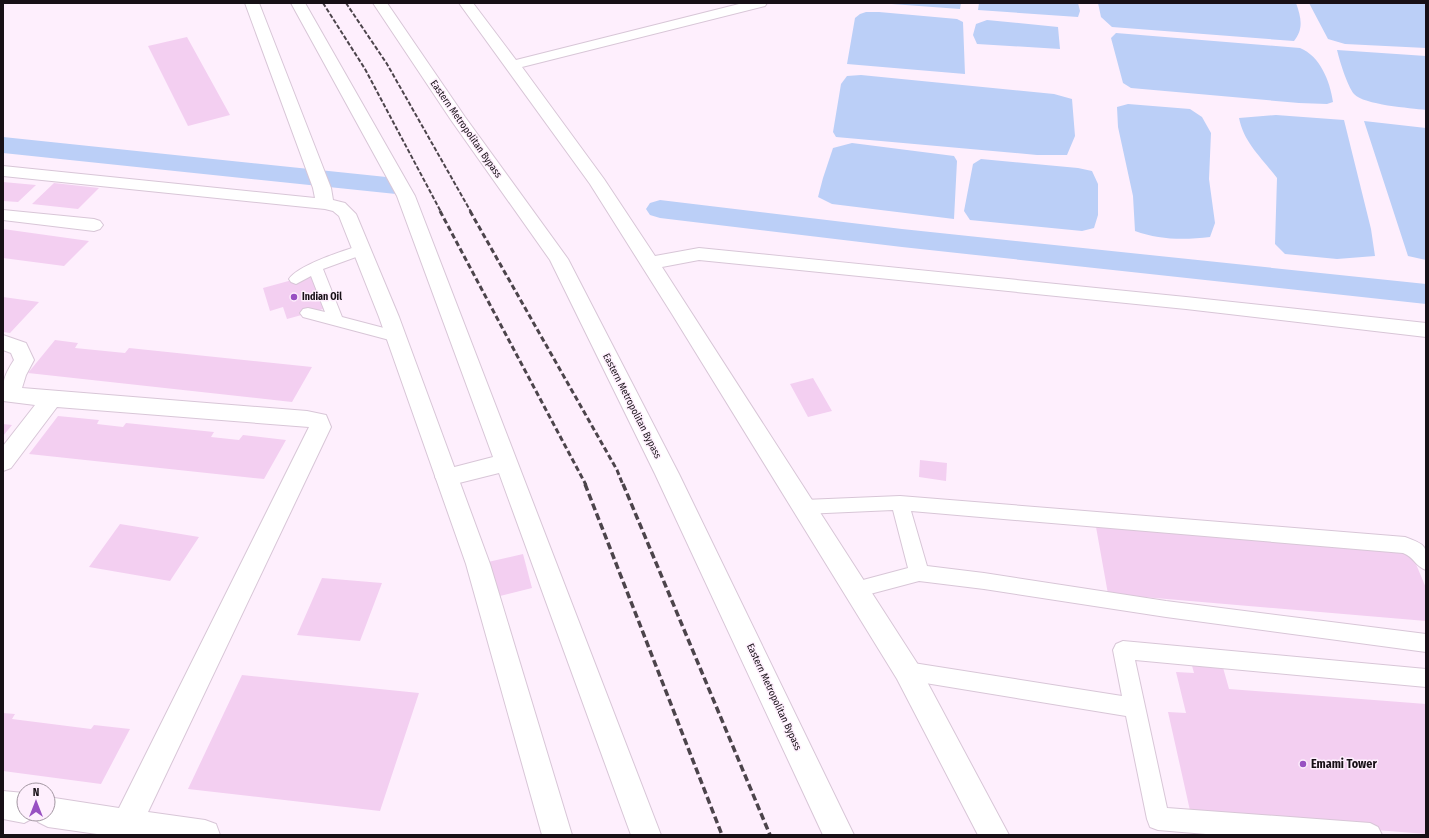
<svg xmlns="http://www.w3.org/2000/svg" width="1429" height="838" viewBox="0 0 1429 838" font-family="'Fira Sans Condensed',sans-serif">
	<rect width="100%" height="100%" fill="#feeffd"/>
	<path fill="#bbcff7" d="M878,3H961L960,9Z
		M979,3H1078L1080,11L1078,17L978,10Z
		M1098,3H1296C1301,17 1304,29 1294,41L1112,27L1101,17Z
		M1309,3H1426V48L1345,44L1328,39Z
		M866,12H879L957,19L963,22L965,74L847,64L855,18L860,14Z
		M987,20L1058,27L1060,49L977,44L973,35L976,24Z
		M1116,33L1300,48C1320,56 1330,81 1333,102L1327,104L1299,103L1131,88L1123,83L1111,38Z
		M1337,50L1426,56V110C1410,108 1364,105 1354,94C1347,85 1340,62 1337,50Z
		M861,75L1054,94L1072,99L1075,136L1067,155H1037L836,137L833,132L841,84L847,76Z
		M1128,104L1190,109L1202,117L1211,133L1209,179L1215,223L1210,237C1185,240 1159,240 1135,231L1133,196L1118,127L1117,107Z
		M1276,115L1344,120L1371,229L1375,256L1337,259L1285,254L1275,244L1277,178C1262,158 1244,143 1239,118Z
		M1364,121L1426,128V260L1408,256Z
		M852,143L954,156L957,161L954,219L832,204L818,197L823,178L833,148Z
		M981,159L1078,168L1092,171L1098,184V215L1094,228L1082,231L970,220L964,211L973,164Z"/>
	<g fill="none" stroke-linecap="round" stroke-linejoin="round">
		<path fill="#bbcff7" fill-rule="evenodd" d="M3,137L396,178L406,180L410,186L406,192L396,194L3,153Z
			M660,200L902,229L1426,284V304L902,247L660,218L650,215L646,209L650,203Z"/>
	</g>
	<path fill="#f3cff1" d="M187,37L230,115L188,126L148,46Z
		M3,182L36,185L18,202L3,201Z
		M54,183L99,188L78,209L32,204Z
		M3,229L89,241L64,266L3,258Z
		M314,274L327,308L287,319L283,307L270,311L263,288Z
		M3,297L39,302L10,333L3,332Z
		M55,340L78,343L75,348L125,353L129,348L312,367L292,402L28,373Z
		M813,378L832,411L808,417L790,384Z
		M58,416L99,420L97,424L123,427L126,423L214,432L211,437L239,440L243,435L286,440L264,479L29,454Z
		M3,424L12,425L3,436Z
		M920,460L947,463L946,481L919,477Z
		M120,524L199,537L170,581L89,567Z
		M1096,527L1411,552L1426,588V621L1108,594Z
		M523,554L532,588L496,597L488,562Z
		M322,578L382,583L360,641L297,635Z
		M1191,662L1222,664L1229,689L1426,704V834L1191,815L1168,712L1186,713L1176,672L1194,673Z
		M242,675L419,693L380,811L188,789Z
		M3,713L15,714L12,719L91,729L94,725L130,729L101,784L3,771Z"/>
	<g fill="none" stroke-linecap="round" stroke-linejoin="round">
		<g stroke="#d8c6d7" stroke-width="2">
			<path id="service" d="M362,245L367,247L369,250L367,253L323,269L342,317L403,333L405,337L403,341L397,342L303,317L300,313L303,309L308,308L325,312L311,276L296,284L291,282L289,279C298,265 345,250 362,245Z
				M900,496L1405,537C1429,546 1426,546 1426,570C1415,566 1414,557 1403,553L911,511L927,566L984,573L1166,601L1426,634V652L1166,617L984,589L919,581L855,598L848,596L845,590L848,584L908,568L893,510L804,514L798,512L795,507L798,502L804,500Z
				M1123,641L1426,669V687L1135,660L1167,808L1370,823L1378,827L1382,835H1218L1158,830L1150,827L1147,819L1126,716L907,680L900,678L897,671L900,664L907,662L1122,696L1113,650L1116,644Z"/>
		</g>
		<g stroke="#d8c6d7" stroke-width="2">
			<path id="minor" d="M245,3H259L331,188L333,200L345,203L356,214L399,317L490,564L572,835H542L466,564L379,317L339,216L333,211L325,209L3,176V166L315,198L313,188Z
				M459,3H473L516,60L743,3H767L765,6L522,67L604,179L655,256L699,248L1186,297L1426,323V337L1186,309L699,260L662,267L917,663L1009,835H978L897,679L672,314L590,184Z
				M3,210L94,219L100,221L103,225L100,229L94,231L3,220Z
				M3,335L26,343L34,360L26,375L22,388L307,411L326,415L331,427L148,812L205,820L216,824L220,835H104L48,827L38,822L35,817L24,823L3,819V791L24,793V814H48V797L119,808L309,427L57,407L11,468L3,471V446L35,405L3,401C3,381 3,377 14,360L11,353L3,350Z"/>
		</g>
		<g stroke="#d8c6d7" stroke-width="2">
			<path id="primary" d="M291,3H305L415,196L661,835H631L499,473L447,486L439,483L435,477L439,471L493,457L397,196Z
				M373,3H387L465,117L568,259L679,474L854,835H823L655,474L550,260L451,120Z"/>
		</g>
		<use href="#service" fill="#fff" fill-rule="evenodd"/>
		<use href="#minor" fill="#fff" fill-rule="evenodd"/>
		<use href="#primary" fill="#fff" fill-rule="evenodd"/>
		<path stroke="#4c444b" stroke-width="2" stroke-dasharray="4.5 2" stroke-linecap="butt" d="M323,3L365,69L441,212
			M346,3L387,64L471,212"/>
		<path stroke="#4c444b" stroke-width="3" stroke-dasharray="5.5 3" stroke-linecap="butt" d="M440,211L586,485
			M470,211L617,470L623,485"/>
		<path stroke="#4c444b" stroke-width="3.5" stroke-dasharray="7 3.5" stroke-linecap="butt" d="M585,484L722,835
			M623,484L770,835"/>
	</g>
	<g fill="#9850c2" stroke="#feeffd" stroke-width="1.5">
		<circle cx="294" cy="297" r="4"/>
		<circle cx="1303" cy="764" r="4"/>
	</g>
	<g text-anchor="middle" dominant-baseline="central" stroke-width="3" stroke-linejoin="round" paint-order="stroke">
		<g font-size="10" fill="#171016" stroke="#feeffd">
			<text transform="translate(466 129) rotate(55)">Eastern Metropolitan Bypass</text>
			<text transform="translate(632 406) rotate(63)">Eastern Metropolitan Bypass</text>
			<text transform="translate(774 697) rotate(65)">Eastern Metropolitan Bypass</text>
		</g>
		<g font-size="10" font-weight="bold" fill="#171016" stroke="#feeffd" text-anchor="start">
			<text x="302" y="297">Indian Oil</text>
		</g>
		<g font-size="12" font-weight="bold" fill="#171016" stroke="#feeffd" text-anchor="start">
			<text x="1311" y="764">Emami Tower</text>
		</g>
	</g>
	<rect width="1429" height="838" fill="none" stroke="#171016" stroke-width="8"/>
	<g transform="translate(36 802)"><circle r="19" fill="#feeffd" stroke="#a296a1"/>
	<path d="M0-3L7 15L0 10L-7 15Z" fill="#9850c2"/>
	<text y="-6" font-size="11" font-weight="bold" text-anchor="middle" fill="#171016">N</text>
	</g>
</svg>
